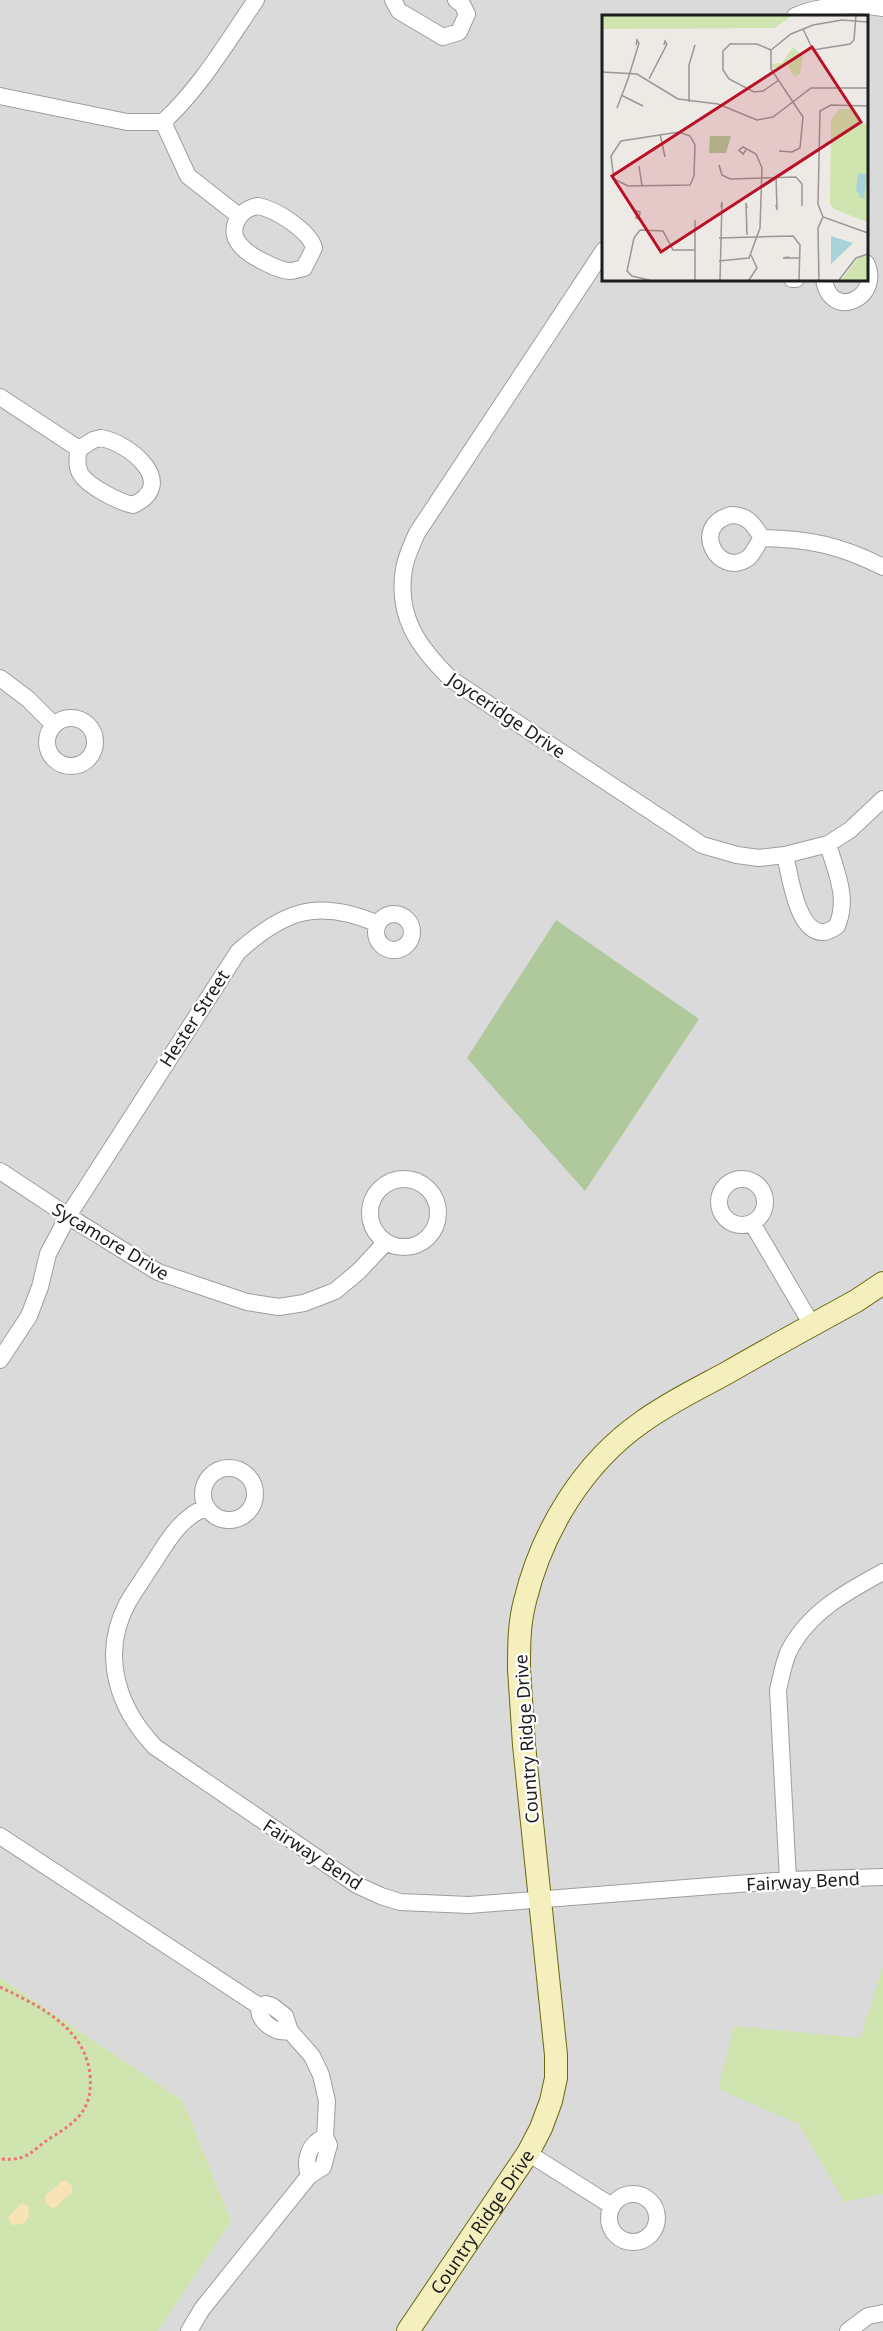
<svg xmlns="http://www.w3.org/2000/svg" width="883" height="2331" viewBox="0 0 883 2331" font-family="'Noto Sans',sans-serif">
	<rect width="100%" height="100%" fill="#ede9e4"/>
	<path fill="#dbdada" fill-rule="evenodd" d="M0,0H883V2331H158L231,2221L183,2101L0,1978ZM604,16H866V279H604Z"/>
	<path fill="#cfe4ae" d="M883,1967V2194L844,2202L799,2124L718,2089L734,2026L860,2038Z
		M0,1978L183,2101L231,2221L158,2331H0Z"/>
	<path fill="#afc99c" d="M556,920L699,1019L585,1191L467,1058Z"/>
	<path fill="#f8e3b7" d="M62,2181H67L72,2186V2194L63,2199L57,2207L51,2208L46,2203L45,2196Z
		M22,2203L28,2206L29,2216L24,2224L12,2225L8,2217Z"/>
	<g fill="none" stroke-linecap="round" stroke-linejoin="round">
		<g stroke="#9e9e9e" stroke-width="18">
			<path id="street" d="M393,0L399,11L443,37L459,32L467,14L462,4L456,0
				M795,16C820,5 855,3 883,8
				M0,96L127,122H163C201,87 227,42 256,0
				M163,122L188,176L239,216
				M258,206C275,209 310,231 314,248L304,268C299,269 294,271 290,271C279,271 250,256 243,248C225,232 238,209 258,206Z
				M604,250L417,533C412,544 406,557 404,569C396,617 419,648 452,680L702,845L737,855L759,858L785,855L828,844L850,830L883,799
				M792,279H796
				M824,279C830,322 883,298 866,263
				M0,397L79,449
				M101,438C130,443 179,484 133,505C119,502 87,486 80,473C76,465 77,457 79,449L93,440Z
				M731,515C748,515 754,525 762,538C757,544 754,553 748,558C719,579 689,526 731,515Z
				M762,538C809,539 840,545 883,567
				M0,678L28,699L54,725
				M47 742a24 24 0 1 1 48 0a24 24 0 1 1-48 0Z
				M785,855C790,875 797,934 824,932C828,932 834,928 837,926C849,897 836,873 828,844
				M376 932a18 18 0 1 1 36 0a18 18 0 1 1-36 0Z
				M0,1171L68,1216L158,1272L247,1302L279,1307L304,1303L335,1291L359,1271L386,1242
				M719 1202a23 23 0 1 1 46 0a23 23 0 1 1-46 0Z
				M370 1213a34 34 0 1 1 68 0a34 34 0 1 1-68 0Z
				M752,1223L812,1325
				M0,1360L29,1316L40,1287L48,1254L68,1216L238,952C284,910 319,898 378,924
				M203 1494a26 26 0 1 1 52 0a26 26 0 1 1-52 0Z
				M207,1507C181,1517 168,1540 154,1562C145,1576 135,1590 127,1604C100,1656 118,1708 155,1747L357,1885L381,1896L400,1902L469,1905L788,1880L883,1877
				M0,1836L259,2006L265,2004L272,2006L285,2016L290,2031L312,2056L321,2075L327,2101L325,2137L329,2145L323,2167L309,2176L202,2309L189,2331
				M788,1880L778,1690C781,1678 783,1665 788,1653C807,1613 846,1592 883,1572
				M259,2006C258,2022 275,2034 290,2031
				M528,2153L612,2206
				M309,2176C304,2160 308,2144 325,2137
				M609 2218a24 24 0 1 1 48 0a24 24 0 1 1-48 0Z
				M848,2331L868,2316L883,2313"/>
		</g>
		<g stroke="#6a680e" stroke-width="24">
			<g id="secondary">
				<path id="s1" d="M408,2331L528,2153L541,2128L551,2101L556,2078V2055L524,1745L519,1669C519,1646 519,1623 525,1601C542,1531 583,1463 642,1422C668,1403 697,1389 725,1374C768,1349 812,1325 856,1301L883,1283"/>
			</g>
		</g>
		<path stroke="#ee7578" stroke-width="3" stroke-dasharray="3 3" stroke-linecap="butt" d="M0,1987C39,2006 85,2027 90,2075C93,2108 78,2121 52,2137C30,2151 30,2161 0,2159"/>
		<use href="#street" stroke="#fff" stroke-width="16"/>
		<use href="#secondary" stroke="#f4efbc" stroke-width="22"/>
	</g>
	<g text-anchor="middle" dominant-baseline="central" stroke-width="4.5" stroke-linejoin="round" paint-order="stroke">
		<g font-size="18" fill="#1d1d1d" stroke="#fff">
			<text transform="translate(507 715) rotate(34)">Joyceridge Drive</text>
			<text transform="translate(194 1018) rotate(-57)">Hester Street</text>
			<text transform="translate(111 1241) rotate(31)">Sycamore Drive</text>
			<text transform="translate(526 1739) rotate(-94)">Country Ridge Drive</text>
			<text transform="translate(313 1854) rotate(33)">Fairway Bend</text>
			<text transform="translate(803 1881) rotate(-3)">Fairway Bend</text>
			<text stroke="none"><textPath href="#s1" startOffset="132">Country Ridge Drive</textPath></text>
		</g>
	</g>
	<g transform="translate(602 15)">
		<rect width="266" height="266" fill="#ede9e4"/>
		<path d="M0,0H191L172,13L0,14ZM191,32L201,42L198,59L192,62L186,50L171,54L169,49L180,48ZM237,94H251L261,109L265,108V207L232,194L228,189L229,105ZM265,241V265H240L256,243Z" fill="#cfe4ae"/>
		<path d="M108,121H129L124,138H107Z" fill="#afc99c"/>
		<path d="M256,158L265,160L262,182L265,184L259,183L254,175ZM229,221L251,228L229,249Z" fill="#a8d3d8"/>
		<path fill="none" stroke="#9a9794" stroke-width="1.5" d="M201,14L211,35L248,29L252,25L254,0M169,35L155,29H128L121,36V55L127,64L152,77L161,76L177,65M0,57L35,59L76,84L116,89L155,105L171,102L209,73H266M47,64L65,29L63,26L62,30M19,80L41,91M87,87V50L93,30M266,91L229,90L218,96L216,189L221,202L266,218M15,93L26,64L37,28L35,25L34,30M77,117L88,121L93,130L92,161L88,170L26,171L12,164L9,141L19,126ZM58,119L63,142M177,136L190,137L198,133L201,102L169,54V35L189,19L211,10L240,5L266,7M37,151L40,171M118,153L117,150L120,160L128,164L194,162L200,169V191M174,161L175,195L174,190M145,193L144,188L145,220M35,196L38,197L37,204L34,203ZM38,215L32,223L25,256L30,261L47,265M38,215L61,216L71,235H93M117,223L191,221L198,230L197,265M187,242L181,243H198M117,246L147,243L158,213L160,153L154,139L141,132L137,135L141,139L144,135M93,265V205M118,265L120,187L119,192M147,265L155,253L149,240M217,265L216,213L221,202M237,265L254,243L266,239"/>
		<path fill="#b91127" fill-opacity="0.15" stroke="#b91127" stroke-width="3" d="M210,32L259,107L59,237L10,161Z"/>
		<rect width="266" height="266" fill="none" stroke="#1d1d1d" stroke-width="3"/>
	</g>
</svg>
